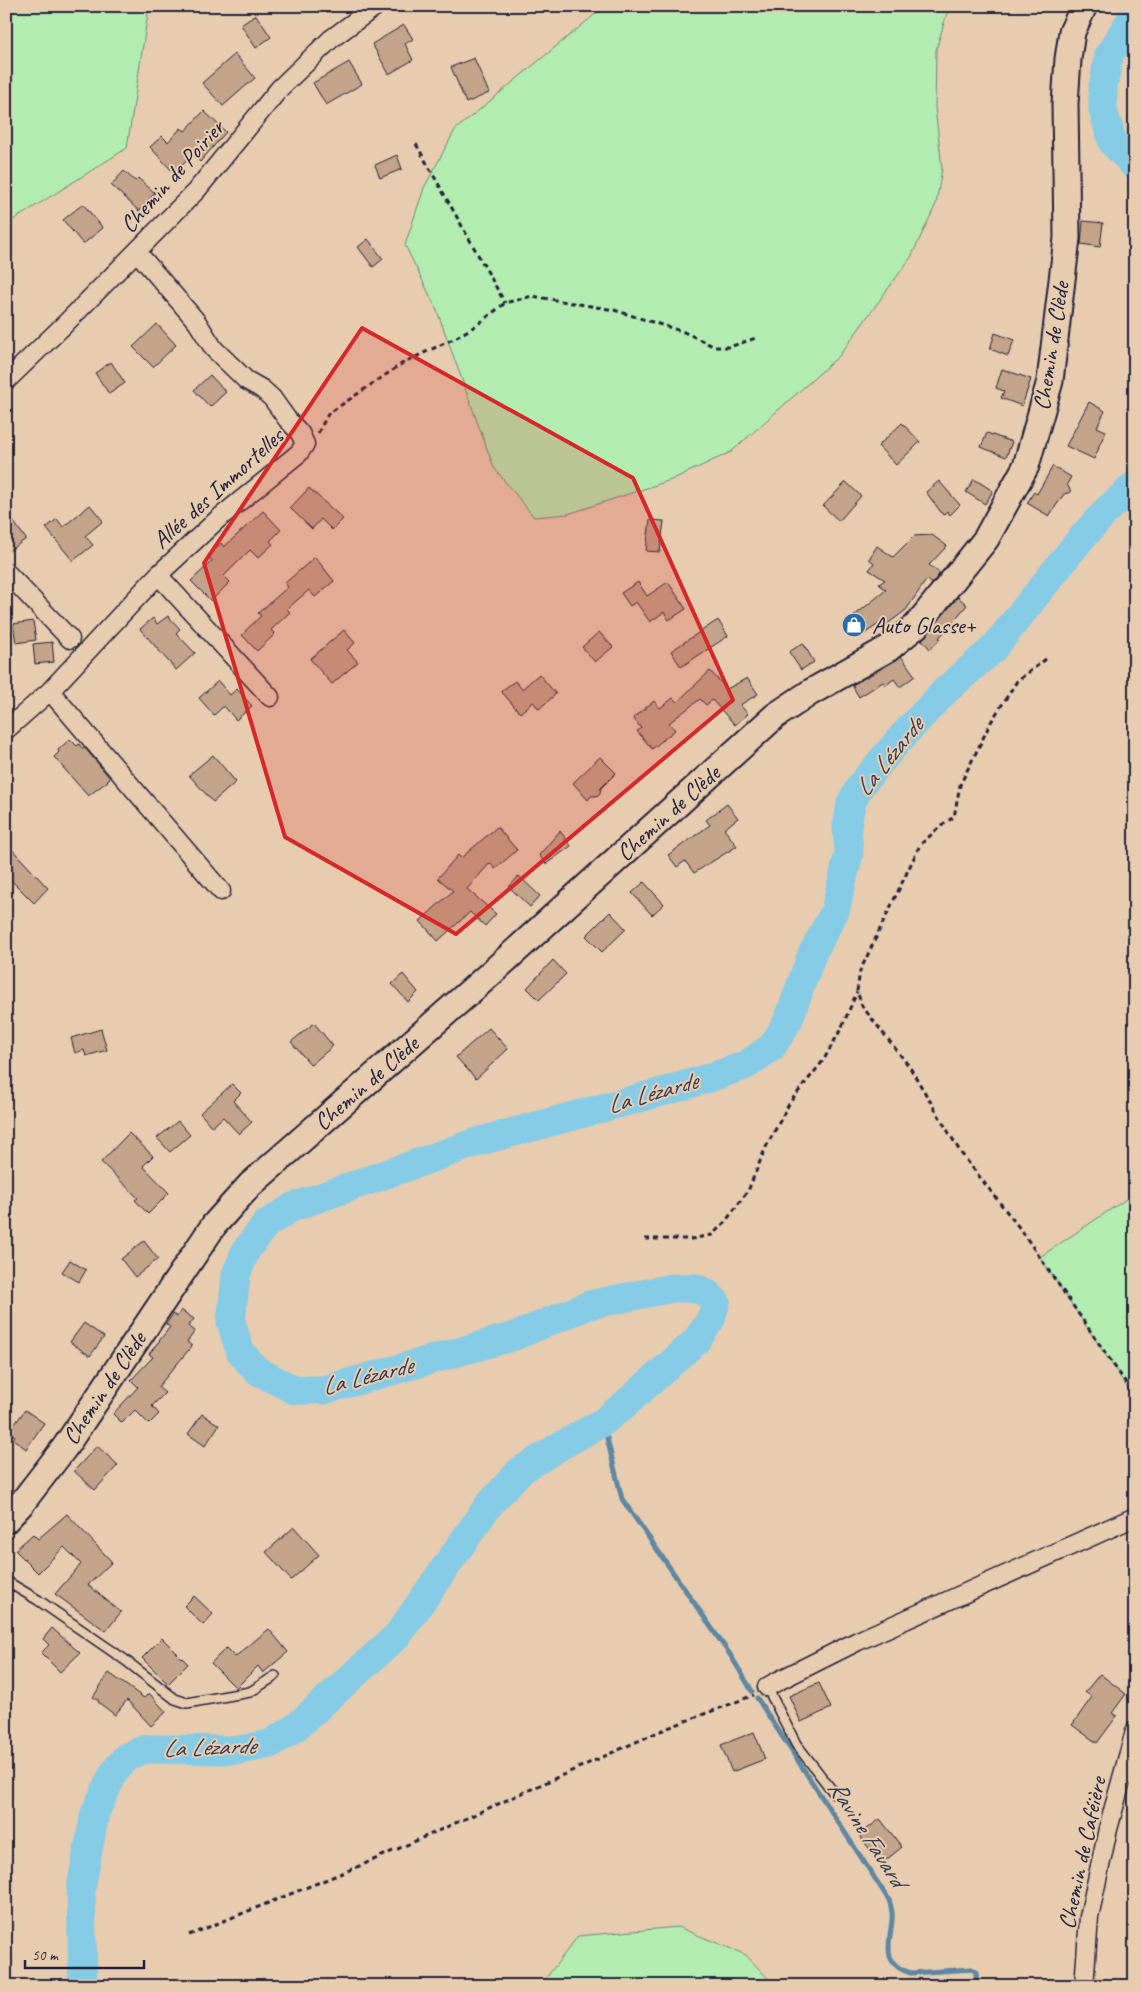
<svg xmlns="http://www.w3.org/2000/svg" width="1141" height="1992" viewBox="0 0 1141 1992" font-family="Caveat,sans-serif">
	<rect width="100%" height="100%" fill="#e7ccaf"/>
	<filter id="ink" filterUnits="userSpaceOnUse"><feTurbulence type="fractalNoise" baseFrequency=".02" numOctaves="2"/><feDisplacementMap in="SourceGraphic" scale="10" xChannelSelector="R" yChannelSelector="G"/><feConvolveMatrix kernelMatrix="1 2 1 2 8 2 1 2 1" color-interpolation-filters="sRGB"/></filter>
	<g filter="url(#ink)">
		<path fill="#b3ecb0" stroke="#6a8776" d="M6,6H149L127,148L15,219H6Z
			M605,6H949L936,50L935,107L942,168L936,204L911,257L839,356L731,452L671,480L568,514L534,517L494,468L436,308L405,245L424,188L455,130Z
			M1135,1193V1399L1040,1257Z
			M678,1927L746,1955L775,1986H540L578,1936Z"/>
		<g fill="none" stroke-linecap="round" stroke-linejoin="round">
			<path stroke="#5d87a2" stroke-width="5" d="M603,1422L622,1499L731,1656L752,1691
				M757,1698L889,1900C891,1906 893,1913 892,1920C890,1943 880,1964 911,1973L972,1969L976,1972L977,1986"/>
			<path stroke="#85cbe6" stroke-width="29" d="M1135,13L1109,55L1103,87V110L1113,143L1135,166
				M83,1986L81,1888L95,1813L113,1774L126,1757L145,1749L240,1750L270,1744L295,1728L398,1635L488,1506L520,1471L557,1448L603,1422L630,1400L696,1341L711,1319L716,1302L708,1294L696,1288H672L589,1305L515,1336L324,1390H294L256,1370L240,1351L231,1322L236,1275L246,1250L266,1224L293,1207L477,1142L669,1090L712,1077L746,1065L772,1047L788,1021L812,954L835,911L849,853L847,827L851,803L861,785L899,740L944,692L993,649L1079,541L1107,510L1135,485"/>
		</g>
		<path fill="#c3a389" stroke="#22223b" d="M256,15L271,37L256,48L241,25Z
			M404,25L413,39L405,44L413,60L389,74L372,44Z
			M235,54L255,78L223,106L202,83Z
			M474,58L489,93L466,103L451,67Z
			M349,62L362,84L326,105L313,83Z
			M204,111L226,132L200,162L193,155L174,173L150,147L162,136L168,142L181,128L185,131Z
			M397,155L402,169L380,178L375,165Z
			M124,171L135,181L138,178L155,193L139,211L111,185Z
			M83,204L103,228L83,244L63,220Z
			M1083,221L1103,223L1100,247L1081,244Z
			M368,239L383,259L373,267L358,247Z
			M157,324L176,345L153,367L133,347Z
			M995,333L1014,340L1008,356L990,349Z
			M111,362L125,383L109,394L95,373Z
			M1002,369L1031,379L1022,406L1001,398L1004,391L996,388Z
			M210,375L226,392L210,407L194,390Z
			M1089,402L1105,411L1097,427L1106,431L1098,448H1099L1094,459L1066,446Z
			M902,423L920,442L896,465L878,446Z
			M987,433L1012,442L1006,457L981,447Z
			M1053,466L1071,477L1067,484L1071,492L1064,494L1049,516L1027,503L1034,492L1037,494Z
			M974,479L993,491L985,504L966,492Z
			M939,481L960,505L950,515L947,511L943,515L926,492Z
			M846,482L861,496L839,521L823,506Z
			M309,488L343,519L332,530L321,519L312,529L290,508Z
			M90,505L103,521L85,536L93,545L73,561L46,528L57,519L63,527Z
			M6,511L26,539L6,553Z
			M263,511L281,530L270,541L273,544L258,558L250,550L224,576L230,582L211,601L191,581L212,561L208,556L221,543L224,547Z
			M650,520L664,521L660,552L646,551Z
			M932,535L947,546L929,565L940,573L932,584L927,579L906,610L882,628L879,624L859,637L849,623L856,619L854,616L886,590L879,584L885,580L869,570L874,563L869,559L877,546L893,557L914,536Z
			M315,557L334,581L315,597L309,590L287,609L290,612L271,630L275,634L257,651L242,635L246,632L245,631L261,616L258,613L288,587L285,583Z
			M638,582L647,596L668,582L686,609L669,620L664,612L650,622L636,602L630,606L621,593Z
			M958,597L967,605L939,638L941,639L930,649L922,640Z
			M168,616L180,629L176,633L195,653L176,670L140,629L153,618L157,624Z
			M718,620L728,636L681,667L671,651Z
			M33,621L36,640L16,643L13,624Z
			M344,630L355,643L347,650L358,662L332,684L310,659Z
			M599,632L613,647L595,662L582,647Z
			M52,642L54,662L35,664L33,644Z
			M803,643L814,662L801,670L789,652Z
			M901,656L915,676L900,687L894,679L886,685L883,682L859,697L852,685Z
			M710,671L727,689L747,678L758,694L740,705L748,714L735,725L712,700L706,705L700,699L669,723L675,730L652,749L637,731L641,728L633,718L654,701L660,708L673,698L677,702Z
			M539,674L556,694L539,709L533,702L520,713L501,691L515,681L522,689Z
			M218,681L230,695L237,689L252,706L236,720L224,706L214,715L199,698Z
			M70,739L77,746L79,744L83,749L84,747L110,778L107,780L108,781L88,796L54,757L59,752L58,750Z
			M213,755L236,782L213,802L189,775Z
			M600,757L616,773L601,788L600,793L597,796H591L588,800L573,783Z
			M727,804L738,818L724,829L737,846L694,873L685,861L677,867L668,855L710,825L706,820Z
			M497,827L517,850L495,869L490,863L467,889L496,914L485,926L470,912L438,941L420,921L453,891L438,878L458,855L461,858Z
			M560,831L571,846L546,864L539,855Z
			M6,843L48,888L34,903L6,875Z
			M519,876L540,896L530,907L509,887Z
			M644,882L664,904L652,915L632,893Z
			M610,912L626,929L602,952L586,936Z
			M553,960L566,974L539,1000L527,988Z
			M403,974L418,992L408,1002L392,984Z
			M314,1023L333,1046L311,1065L291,1042Z
			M489,1028L508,1049L476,1079L456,1057Z
			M101,1029L107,1050L86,1056L84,1050L75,1053L71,1038Z
			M232,1084L241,1093L233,1101L252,1122L239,1134L223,1117L212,1127L200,1113Z
			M178,1121L190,1135L170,1152L157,1138Z
			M129,1133L153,1156L143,1166L169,1193L148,1214L135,1200L138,1198L101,1162Z
			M144,1241L158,1259L135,1277L121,1259Z
			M70,1260L86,1270L79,1282L62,1272Z
			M181,1310L194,1319L188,1326L195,1331L187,1342L192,1346L158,1387L165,1393L152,1406L159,1414L149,1424L135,1410L122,1423L113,1414L138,1387L131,1380L153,1357L149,1354L170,1327L166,1324L173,1314L177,1317Z
			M84,1323L104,1337L90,1356L70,1342Z
			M25,1410L44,1423L26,1449L13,1439L15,1436L9,1432Z
			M202,1414L219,1425L205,1446L188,1434Z
			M97,1446L118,1465L95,1490L74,1471Z
			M67,1514L112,1562L88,1585L121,1612L106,1631L55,1594L81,1564L64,1547L38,1573L15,1550L33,1534L38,1539Z
			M294,1527L319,1555L291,1580L266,1552Z
			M194,1596L213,1614L203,1625L184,1606Z
			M52,1628L80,1653L60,1672L41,1653L49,1645L43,1639Z
			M269,1629L288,1652L263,1673L258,1666L236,1688L211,1663L226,1648L235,1657Z
			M162,1638L188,1664L168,1684L142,1658Z
			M109,1673L144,1698L149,1693L166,1712L151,1726L127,1700L115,1715L98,1702L99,1701L93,1697Z
			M1100,1674L1126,1694L1112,1713L1117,1716L1097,1743L1072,1725L1092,1697L1085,1692Z
			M819,1683L831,1708L801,1722L789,1696Z
			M754,1732L765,1759L732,1772L721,1745Z
			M880,1819L902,1847L881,1864L859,1835Z"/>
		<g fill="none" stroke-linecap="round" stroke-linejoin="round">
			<g stroke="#22223b" stroke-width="12">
				<path id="lane" d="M6,1581L38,1600L125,1660L175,1699L187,1703L250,1692L275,1676
					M767,1687L796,1744L834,1793"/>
			</g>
			<g stroke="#22223b" stroke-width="21">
				<path id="street" d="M6,381L64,325L196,191L280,88L331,39L376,6
					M6,572L70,639
					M158,575L270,697
					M50,691L221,891
					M6,730L50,691L158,575L218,519L299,453L305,444L300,433L287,419L272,398L262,389L246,380L214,349L197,322L137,252
					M767,1687L778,1681L858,1641L1135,1517
					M1084,1986L1089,1917L1108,1829L1135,1731"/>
			</g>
			<g stroke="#22223b" stroke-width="29">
				<path id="secondary" d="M6,1520L21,1504L65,1447L214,1225L250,1185L490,974L775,716L811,692L889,648L916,626L986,539L1026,466L1050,381L1067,238L1065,104L1068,59L1072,32L1084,6"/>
			</g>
			<path stroke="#22223b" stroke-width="3" stroke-dasharray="5 4" stroke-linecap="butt" d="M416,144L505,303
				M318,433L328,414L403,363L455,338L477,325L505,303L532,296L614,310L684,332L715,347H729L756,338
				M1046,659L1017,681L991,722L960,785L954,817L943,824L920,845L860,971L857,991L862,1006L909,1066L961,1153L1021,1230L1135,1396
				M645,1239H691L712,1235L725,1222L748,1191L765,1149L790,1102L823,1061L841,1029L857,992
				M189,1935L362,1865L665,1729L754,1695"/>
			<use href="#lane" stroke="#e7ccaf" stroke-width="9"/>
			<use href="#street" stroke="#e7ccaf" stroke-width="18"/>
			<use href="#secondary" stroke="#e7ccaf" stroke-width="25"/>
		</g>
	</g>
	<path fill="#d62828" fill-opacity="0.2" stroke="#d62828" stroke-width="4" stroke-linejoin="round" d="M362,328L633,478L733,700L456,934L285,837L204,563Z"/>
	<defs>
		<g id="shop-disc" transform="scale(1.25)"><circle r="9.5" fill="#1f6fb2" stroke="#e7ccaf"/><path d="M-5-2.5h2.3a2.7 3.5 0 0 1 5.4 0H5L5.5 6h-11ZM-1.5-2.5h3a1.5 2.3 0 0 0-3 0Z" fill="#fff"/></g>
	</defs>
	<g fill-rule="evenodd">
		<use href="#shop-disc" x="854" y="625"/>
	</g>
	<g text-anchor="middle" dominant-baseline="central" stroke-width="4" stroke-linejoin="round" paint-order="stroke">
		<g font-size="24" fill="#22223b" stroke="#e7ccaf">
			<text transform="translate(172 176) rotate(-48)">Chemin de Poirier</text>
			<text transform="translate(1051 346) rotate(-81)">Chemin de Clède</text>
			<text transform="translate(218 488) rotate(-42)">Allée des Immortelles</text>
			<text transform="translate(668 813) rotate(-42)">Chemin de Clède</text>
			<text transform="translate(366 1083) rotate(-41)">Chemin de Clède</text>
			<text transform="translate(104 1388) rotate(-56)">Chemin de Clède</text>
			<text transform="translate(1082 1853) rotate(-78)">Chemin de Caféière</text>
		</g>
		<g font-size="24" fill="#22223b" stroke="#e7ccaf" text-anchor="start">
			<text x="872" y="625">Auto Glasse+</text>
		</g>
		<g font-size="25" font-style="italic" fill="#313b55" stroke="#e7ccaf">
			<text transform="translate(889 757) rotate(-51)">La Lézarde</text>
			<text transform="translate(652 1093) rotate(-16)">La Lézarde</text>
			<text transform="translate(367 1376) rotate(-14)">La Lézarde</text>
			<text transform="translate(209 1747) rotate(-2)">La Lézarde</text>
			<text transform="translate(867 1833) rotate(57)">Ravine Favard</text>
		</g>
	</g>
	<rect width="1141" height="1992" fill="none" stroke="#e7ccaf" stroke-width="25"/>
	<rect x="12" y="12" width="1116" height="1967" fill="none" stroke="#22223b" stroke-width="2" filter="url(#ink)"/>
	<path d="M25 1960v8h119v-8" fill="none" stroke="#22223b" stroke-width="2.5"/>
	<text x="32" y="1960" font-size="15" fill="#22223b" stroke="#e7ccaf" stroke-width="4" paint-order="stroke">50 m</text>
</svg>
